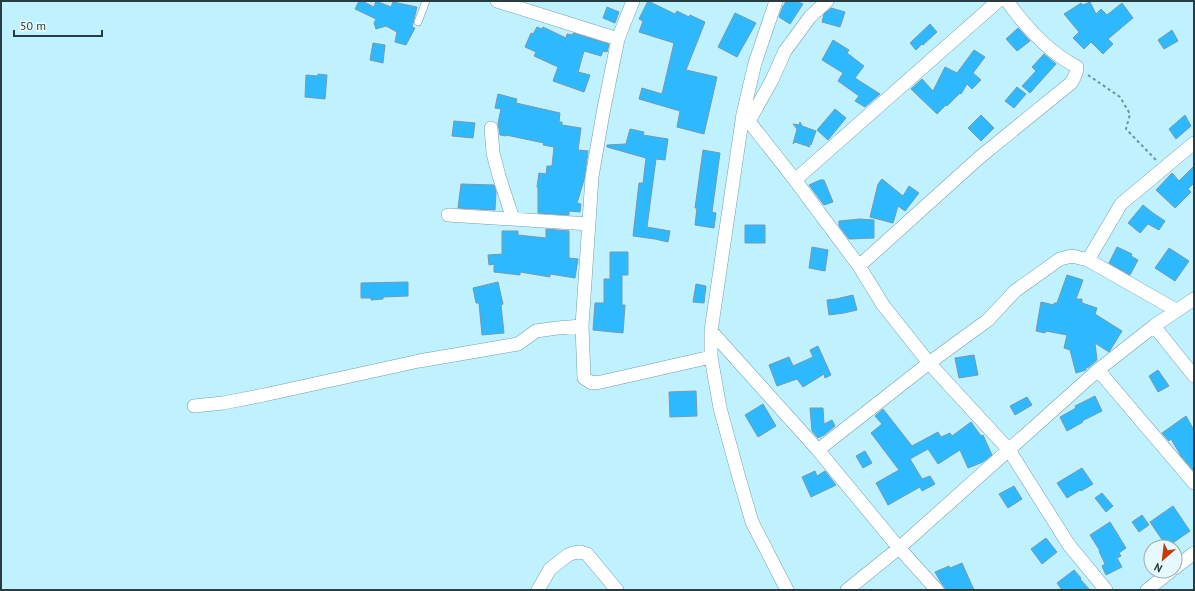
<svg xmlns="http://www.w3.org/2000/svg" width="1195" height="591" viewBox="0 0 1195 591" font-family="'PT Sans',sans-serif">
	<rect width="100%" height="100%" fill="#c0f1ff"/>
	<path fill="#2eb9ff" stroke="#7599b0" d="M359,1H362L374,7L376,1L391,7L393,2L417,7L412,27L415,28L406,45L395,42L397,32L386,26L376,29L374,23L376,19L355,9Z
		M648,1L675,14L677,11L689,17L690,15L705,22L686,70L717,77L704,134L677,127L680,111L639,99L642,88L662,94L674,43L639,32L643,21L639,19Z
		M786,1H796L803,4L790,24L779,17L783,6V7Z
		M1090,2L1096,14L1101,9L1107,15L1122,3L1133,18L1108,39L1113,44L1103,54L1091,42L1084,49L1073,38L1079,32L1064,14L1081,3L1083,5Z
		M607,7L619,12L615,23L603,18Z
		M831,8L845,12L840,27L822,22L824,14Z
		M735,13L756,23L737,57L718,47Z
		M930,24L937,32L923,45L922,44L916,50L910,43Z
		M537,27L542,29L543,27L566,38L567,34L573,35V33L609,44L607,52L603,51L601,56L584,51L578,72L590,75L584,92L553,81L558,67L534,56L536,52L525,47L531,33L533,34Z
		M1018,28L1030,41L1017,51L1006,39Z
		M1172,30L1178,41L1164,49L1158,40Z
		M833,40L849,50L847,53L864,66L855,78L880,94L865,107L855,101L859,96L838,81L843,73L822,60Z
		M373,43L385,45L383,63L370,60Z
		M974,50L985,57L973,73L981,80L972,89L967,84L961,94L960,93L947,106L946,105L937,114L911,89L922,79L933,91L945,67L957,73Z
		M1044,54L1056,64L1030,93L1022,86L1036,71L1032,67Z
		M318,74L327,75L325,99L305,97L306,75L318,76Z
		M1017,87L1026,94L1014,108L1005,101Z
		M498,94L517,99L516,103L560,113L559,122H562V125L581,128L578,150L588,151L584,180L577,203L581,204L580,212L569,211V215L538,213V188L537,187L539,173L546,174L547,166H552L554,147L543,145L544,143L506,135V136L500,135L498,123L501,109L495,108Z
		M835,109L846,118L828,140L817,130Z
		M981,115L994,128L981,141L968,128Z
		M1185,115L1191,126L1176,139L1169,129Z
		M454,121L475,123L473,138L452,136Z
		M800,122L802,126L816,131L811,145L808,141L810,147L795,142L793,144L797,129L793,124L799,125Z
		M630,129L644,132L643,135L668,139L665,160L656,159L647,227L670,231L668,242L655,239L633,236L639,183H643L646,158L607,147V145L626,144Z
		M703,150L720,153L712,212L716,213L714,228L695,225L697,208H695Z
		M1194,166V183L1188,189L1191,192L1175,208L1156,190L1172,173L1179,181Z
		M882,179L903,196L909,186L919,193L905,211L898,206L893,223L870,217L878,184Z
		M820,180H824L833,202L824,205L809,185Z
		M461,184L494,185L496,192L495,210L458,208Z
		M1143,205L1153,213L1165,221L1159,230L1148,224L1140,233L1128,223Z
		M860,219L874,220V238L849,239L839,226V221Z
		M745,225H765V243H745Z
		M546,229L569,231V258L578,259L575,278L550,274V277L520,272V275L494,272V264L489,265L488,255L502,254V231H518V235L546,238Z
		M812,247L828,250L825,271L809,268Z
		M1117,247L1132,254L1131,256L1138,260L1130,275L1109,263Z
		M1169,248L1189,261L1175,281L1155,268Z
		M610,252H628V275H622V305H625L623,333L593,330L595,303H604V279H610Z
		M1067,275L1083,280L1076,299H1082V303L1097,308L1095,314L1122,331L1109,352L1095,343L1097,360L1089,367L1086,368V370L1076,373L1070,350L1064,348L1067,335L1046,331L1045,333L1036,331L1041,302L1054,305V303H1057Z
		M408,282V296L383,297V299L371,300V298H361V283Z
		M498,282L503,304L501,305L504,333L482,335L479,303H476L473,288Z
		M696,284L706,286L704,303L693,302Z
		M853,295L857,310L844,313L829,315L827,300L836,299Z
		M818,346L831,375L825,378L824,374L803,387L797,379L777,386L769,365L789,357L793,366L813,357L810,350Z
		M974,355L978,375L959,378L955,358Z
		M1158,370L1169,386L1158,392L1149,376Z
		M696,391L697,416L670,417L669,392Z
		M1095,396L1102,411L1082,421L1083,422L1067,431L1060,417L1076,408L1075,406Z
		M1027,397L1032,405L1015,415L1010,406Z
		M763,404L776,426L758,437L745,415Z
		M810,408H823L824,424L832,420L835,426L824,435L818,438L812,431Z
		M883,409L912,446L938,432L941,437L950,433L952,436L971,422L981,436L983,435L992,455L983,462L968,468L960,450L938,464L928,449L910,459L922,479L930,476L935,484L922,491L920,487L888,505L876,483L899,470L871,433L882,424L875,416Z
		M1186,416L1194,430V471L1181,456L1171,439L1169,441L1162,433Z
		M865,451L872,463L863,468L856,456Z
		M1082,468L1093,484L1081,491L1080,490L1067,498L1057,483Z
		M815,471L817,476L825,471L836,485L811,497L802,477Z
		M1014,486L1022,499L1008,508L999,494Z
		M1102,493L1113,506L1106,512L1095,498Z
		M1173,506L1190,531L1167,547L1150,522Z
		M1142,515L1149,525L1139,532L1132,522Z
		M1110,522L1126,548L1119,553L1121,556L1117,558L1122,567L1106,575L1102,566L1105,564L1099,551H1100L1090,535Z
		M1046,538L1057,552L1042,564L1031,549Z
		M962,563L974,590H945V588L940,581L935,572L949,566L950,568Z
		M1074,570L1081,578L1080,579L1090,590H1062L1057,583Z"/>
	<g fill="none" stroke-linecap="round" stroke-linejoin="round">
		<g stroke="#72a0ad" stroke-width="8">
			<path id="service" d="M418,22L426,1"/>
		</g>
		<g stroke="#72a0ad" stroke-width="14">
			<path id="minor" d="M497,1L618,39
				M633,1L618,39L603,113L592,177L582,326L584,378L592,383L601,382L711,357
				M776,1L755,63L743,114L711,331V357L720,408L738,474L752,522L787,590
				M743,114L795,180L859,266L883,305L929,363L1009,450L1069,545L1106,590
				M749,121L772,80L785,51L810,17L827,1
				M491,128L493,153L499,176L513,219
				M795,180L998,1
				M448,215L589,224
				M1088,260L1176,310
				M859,266L980,157L1071,83C1074,78 1077,74 1077,67C1050,53 1025,26 1007,1
				M1154,326L1194,376
				M711,331L818,450L899,548L937,590
				M1098,370L1194,483
				M194,406L223,403L264,395L419,361L518,344L536,331L557,328L582,326
				M818,450L929,363L988,320L1015,291L1060,259L1072,256L1088,260L1121,204L1194,143
				M1175,568L1194,553
				M538,590L550,569L568,555L573,553L580,552L587,554L617,590
				M847,590L899,548L1098,370L1154,326L1194,299
				M1147,590L1171,571"/>
		</g>
		<path stroke="#70919b" stroke-width="2" stroke-dasharray="3 3" stroke-linecap="butt" d="M1088,75L1120,97L1130,114L1126,129L1156,160"/>
		<use href="#service" stroke="#fff" stroke-width="7"/>
		<use href="#minor" stroke="#fff" stroke-width="13"/>
	</g>
	<rect width="1195" height="591" fill="none" stroke="#283c41" stroke-width="4"/>
	<g transform="translate(1163 559) rotate(208)"><circle r="19" fill="#e6f9fe" stroke="#9aadb2"/>
	<path d="M0-3L7 15L0 10L-7 15Z" fill="#c43c0b"/>
	<text y="-6" font-size="11" font-weight="bold" text-anchor="middle" fill="#283c41">N</text>
	</g>
	<path d="M14 30v6h88v-6" fill="none" stroke="#283c41" stroke-width="2"/>
	<text x="20" y="30" font-size="12" fill="#283c41" stroke="#e6f9fe" stroke-width="3" paint-order="stroke">50 m</text>
</svg>
